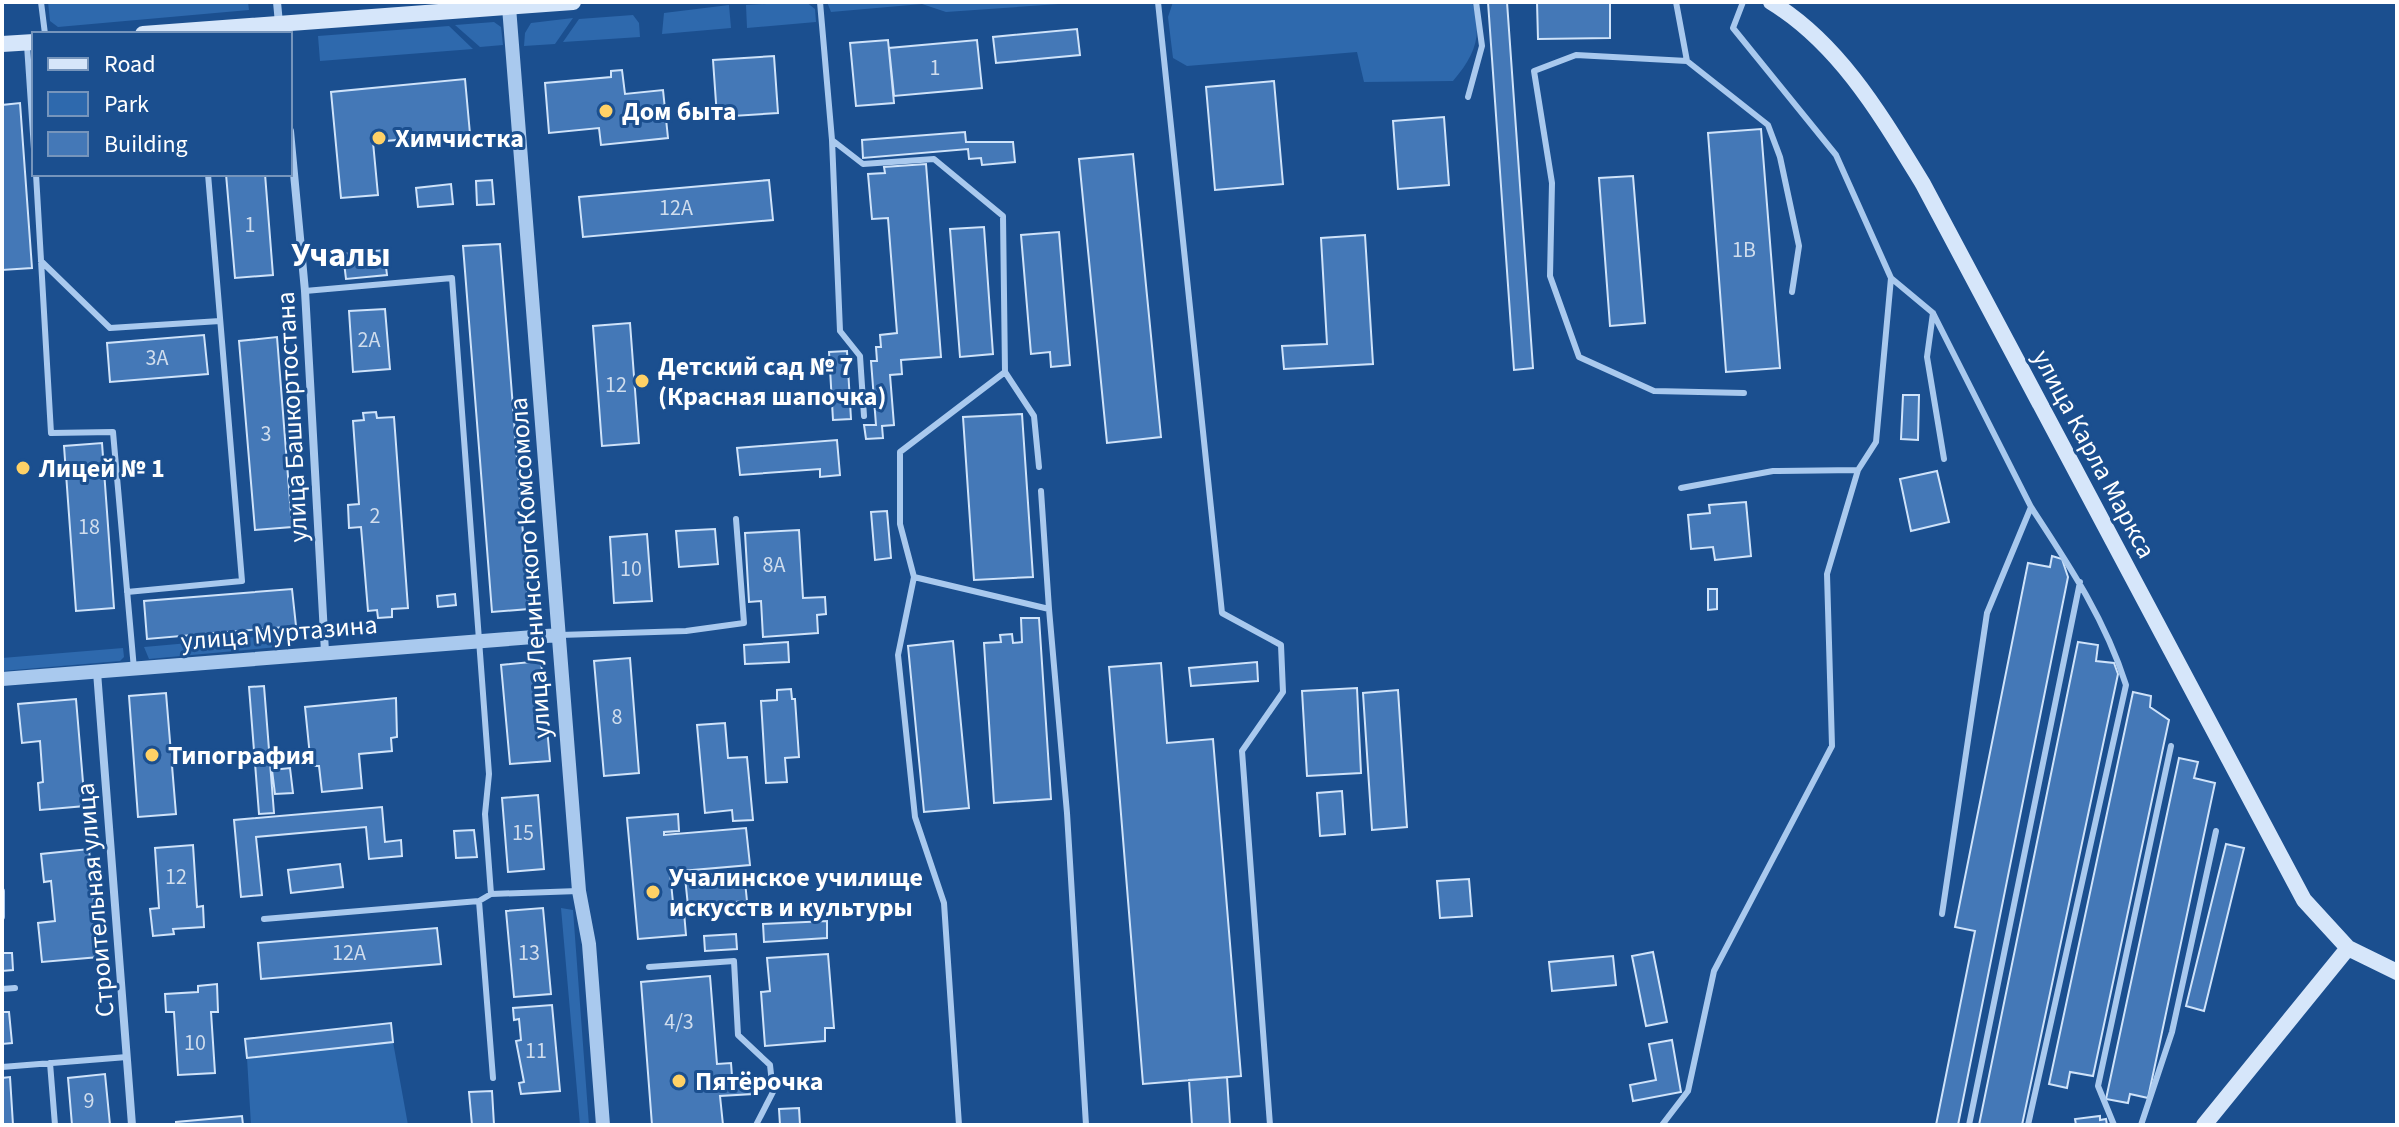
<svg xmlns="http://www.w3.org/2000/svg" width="2399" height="1127" viewBox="0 0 2399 1127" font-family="'Source Sans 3',sans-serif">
	<rect width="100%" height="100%" fill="#1b4f8f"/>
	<path fill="#2e69ad" d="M48,2H248L249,10L58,27L50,21Z
		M806,2L815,9L816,22L747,28L746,5Z
		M827,2H1088L946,12L922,4L831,12Z
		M1173,2H1472C1483,36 1475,55 1453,81L1364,82L1357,52L1187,66L1173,58L1168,17Z
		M729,5L731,28L662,34L664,13Z
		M633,15L639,23L640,37L563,42L579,19Z
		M573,18L555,44L524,46L525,33L531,23Z
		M494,22L501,27L503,45L480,47L455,25Z
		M449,26L473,49L320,61L318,36Z
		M278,635L277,647L149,659L144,647Z
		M123,648L124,657L120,661L2,671V658Z
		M561,908L573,910L589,1125H580Z
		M393,1042L408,1125H251L247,1058Z"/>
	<path fill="#4478b7" stroke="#cfe3fa" stroke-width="2" d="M1488,2H1507L1533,368L1514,370Z
		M1537,2H1610V38L1538,39Z
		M1077,29L1080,55L996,63L993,37Z
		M888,40L894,103L856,106L850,43Z
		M977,40L982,88L894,96L889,48Z
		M774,56L778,113L717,117L713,60Z
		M622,70L625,94L663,90L668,138L601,145L599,128L549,133L545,83L611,77V71Z
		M465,79L470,134L373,142L378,195L341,198L331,92Z
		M1274,81L1283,184L1215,190L1206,87Z
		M20,103L32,268L2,270V105Z
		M1444,117L1449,185L1398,189L1393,121Z
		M1761,129L1780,368L1726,372L1708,133Z
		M965,132L966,142H1013L1015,162L982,165L981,158L969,159L968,149L863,158L862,140Z
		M1133,154L1161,437L1107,443L1079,159Z
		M926,164L941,357L901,360L902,374L890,375L894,425L882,426L883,438L866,439L864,425H876L871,361H877L876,347H881L880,335L897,333L888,218L872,219L868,174L885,173L884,167Z
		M226,174H265L273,275L235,278Z
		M1633,176L1645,323L1610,326L1599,178Z
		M492,180L494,204L477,205L476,181Z
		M769,180L773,220L583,237L579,197Z
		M451,184L453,204L418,207L416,188Z
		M984,227L993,354L960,357L950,229Z
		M1059,232L1070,365L1051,367L1050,352L1031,354L1021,235Z
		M1365,235L1373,364L1284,369L1282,346L1327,344L1321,238Z
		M500,244L529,609L492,612L463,246Z
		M384,250L387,275L346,279L343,254Z
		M385,309L390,369L353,372L349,311Z
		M630,323L639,443L602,446L593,326Z
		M204,335L208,374L110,382L107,343Z
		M277,337L292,527L255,530L239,341Z
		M847,351L851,419L833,420L829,352Z
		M1903,395H1919L1918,440L1901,439Z
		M376,412L377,418L394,417L408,608L392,609V617L378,618L377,610L368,611L361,527L349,528L348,505L359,504L353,421L364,420L363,413Z
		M1022,414L1033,577L974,580L963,417Z
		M837,440L840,475L820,477V469L740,475L737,448Z
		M102,443L114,608L76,611L64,446Z
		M1937,471L1949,522L1911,531L1900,479Z
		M1746,502L1751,556L1715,560L1713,547L1691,549L1688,515L1710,513L1709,505Z
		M887,511L891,558L875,560L871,512Z
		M715,529L718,564L679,567L676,531Z
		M799,530L803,598L825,597L826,614L817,615L818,633L763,637L761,601L749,602L745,533Z
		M647,534L652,601L614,603L610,537Z
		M2052,556L2062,559L2068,577L1958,1125H1936L1975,931L1955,927L2028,563L2050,567Z
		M292,589L296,626L147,639L144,601Z
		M1708,589H1717V609L1708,610Z
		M455,594L456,605L438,607L437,596Z
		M1021,618H1039L1051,799L994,803L984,643L1001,642L1000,635L1012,634L1013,643L1022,642Z
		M953,641L969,808L924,812L908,646Z
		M788,642L789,662L745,664L744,645Z
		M2078,642L2098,645L2096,661L2114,663L2118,674L2022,1125H1979Z
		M630,658L639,773L604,776L594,661Z
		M541,661L550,761L510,764L501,665Z
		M1257,662L1258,681L1191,686L1189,668Z
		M1161,663L1167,743L1213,739L1241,1076L1143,1084L1109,667Z
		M264,686L274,813L259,814L249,687Z
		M1357,688L1361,773L1307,776L1302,691Z
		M791,689L792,699H795L799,757L785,758L787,782L766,783L761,701L777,700V690Z
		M1398,690L1407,827L1372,830L1363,693Z
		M2133,692L2151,696L2150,707L2169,720L2093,1076L2070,1072L2067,1088L2049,1084Z
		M166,693L176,814L138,817L129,696Z
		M396,698L397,737L391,738L392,751L359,754L362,788L322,792L319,766H311L305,707Z
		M76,699L85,806L40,810L38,783L43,782L40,741L22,743L18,704Z
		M725,723L728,758L747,757L753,820L733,821L732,810L705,813L697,725Z
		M2179,758L2198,762L2194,778L2215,783L2148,1098L2130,1094L2128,1103L2106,1099Z
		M290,768L293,793L275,794L272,770Z
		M1342,791L1345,834L1320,836L1317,793Z
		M538,795L544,869L508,872L502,798Z
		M382,807L385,842L401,840L402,856L369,859L366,827L256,837L262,895L241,897L234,820Z
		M678,814L679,831L664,832V835L746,828L750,865L670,872L674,913L684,912L686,935L638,939L627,818Z
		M474,830L477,857L456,858L454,831Z
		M2226,844L2244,848L2204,1011L2186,1006Z
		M193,845L197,907L203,906L204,927L173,929L174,934L153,936L150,909L159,908L155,848Z
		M89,849L99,957L42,962L38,923L55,921L51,881L44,882L41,854Z
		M340,864L343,887L291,893L288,870Z
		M744,872L747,901L688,906L685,877Z
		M1469,879L1472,916L1440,918L1437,881Z
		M543,908L551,994L514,997L506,911Z
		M827,921V938L764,942L763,924Z
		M437,928L441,964L261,979L258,943Z
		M736,934L737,949L705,951L704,936Z
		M1653,952L1667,1022L1646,1026L1632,956Z
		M2,953H12L13,970L2,971Z
		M828,954L834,1028H825V1041L765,1046L761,992L770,991L767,958Z
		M1613,956L1616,985L1552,991L1549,962Z
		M710,976L717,1064L731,1063L732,1076L751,1075L753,1094L720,1096L723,1125H652L641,982Z
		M217,984L218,1012H211L215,1073L178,1075L174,1012H166L165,994L198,992V986Z
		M552,1005L560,1091L521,1094L519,1083L524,1082L516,1041L521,1040L519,1019L514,1020L513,1008Z
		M2,1012H9L12,1043L2,1044Z
		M391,1023L393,1042L247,1058L245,1039Z
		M1672,1040L1681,1092L1633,1101L1630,1085L1656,1080L1649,1044Z
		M105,1074L110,1125H72L68,1078Z
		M10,1077L13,1125H2V1078Z
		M1227,1077L1230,1125H1192L1189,1080Z
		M492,1091L494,1125H472L469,1092Z
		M799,1108L800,1125H780L779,1109Z
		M242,1116L243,1125H176V1122Z
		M2100,1116V1120L2106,1119L2107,1125H2076L2075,1119Z"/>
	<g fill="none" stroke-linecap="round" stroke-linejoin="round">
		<path stroke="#a9c9ee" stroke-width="6" d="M41,2L45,34
			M820,2L832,140L863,164L934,159L1003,216L1005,372L900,452V524L914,577L898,655L915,817L944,903L959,1125
			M1158,2L1222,613L1281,645L1283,692L1242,751L1270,1125
			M1676,2L1687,61L1768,125L1780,157L1799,246L1792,292
			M27,45L34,149
			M1687,61L1576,55L1534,71L1552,183L1550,276L1579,357L1654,391L1744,393
			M1468,97L1482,46L1476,2
			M832,140L840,331L860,356L864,416
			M36,174L51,433L113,432L134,669
			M41,261L110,328L220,321
			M1891,278L1933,313L2031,507L1987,613L1942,914
			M305,291L452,278L489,774L485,814L491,894
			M1933,313L1927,357L1944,459
			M1005,372L1034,416L1039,467
			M1681,488L1773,471L1858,470
			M1041,491L1049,609
			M914,577L1049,609L1067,813L1086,1125
			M127,592L242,581L208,174
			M560,635L686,631L744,623L736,519
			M2,891V917
			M479,901L493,1078
			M264,919L479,901L491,894L578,891
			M649,967L734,961L738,1035L770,1065L773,1092L756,1125
			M2,989L15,988
			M50,1063L55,1125
			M2,1067L127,1057
			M1662,1125L1688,1091L1714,971L1832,746L1827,574L1858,470L1876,442L1891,278L1836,155L1733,28L1743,2
			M1969,1125L2080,582
			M2028,1125L2126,685C2105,619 2069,565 2031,507
			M2114,1125L2098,1086L2171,746
			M2141,1125L2172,1032L2216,831"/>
		<path stroke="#a9c9ee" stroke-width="8" d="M277,2L280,34
			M290,131L305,291L325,652
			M97,672L132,1125"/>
		<path stroke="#a9c9ee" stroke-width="14" d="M509,7L579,891L589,944L603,1125
			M2,679L559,635"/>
		<path stroke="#d6e6fa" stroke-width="16" d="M1771,2C1840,44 1882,117 1923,184L2304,900L2348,948L2397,972
			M143,34L573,2
			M2,44L34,42
			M2204,1125L2348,948"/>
	</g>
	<g fill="#ffd166" stroke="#1b4f8f" stroke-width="3">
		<circle cx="606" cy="111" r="8"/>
		<circle cx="379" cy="138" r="8"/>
		<circle cx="642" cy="381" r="8"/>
		<circle cx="23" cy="468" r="8"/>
		<circle cx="152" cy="755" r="8"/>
		<circle cx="653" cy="892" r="8"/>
		<circle cx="679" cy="1081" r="8"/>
	</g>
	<g text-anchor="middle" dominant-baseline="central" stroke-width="6" stroke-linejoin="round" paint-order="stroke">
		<g font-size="22" fill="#d0dded">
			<text x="935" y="68">1</text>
			<text x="676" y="208">12А</text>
			<text x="250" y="225">1</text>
			<text x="1744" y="250">1В</text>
			<text x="369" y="340">2А</text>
			<text x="157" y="358">3А</text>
			<text x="616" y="385">12</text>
			<text x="266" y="434">3</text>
			<text x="375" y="516">2</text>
			<text x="89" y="527">18</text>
			<text x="774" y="565">8А</text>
			<text x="631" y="569">10</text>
			<text x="617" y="717">8</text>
			<text x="523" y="833">15</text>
			<text x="176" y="877">12</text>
			<text x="349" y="953">12А</text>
			<text x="529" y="953">13</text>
			<text x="679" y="1022">4/3</text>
			<text x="195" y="1043">10</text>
			<text x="536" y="1051">11</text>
			<text x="89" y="1101">9</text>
		</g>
		<g font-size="26" font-weight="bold" fill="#fff" stroke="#1b4f8f" text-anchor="start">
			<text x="622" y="111">Дом быта</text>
			<text x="395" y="138">Химчистка</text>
			<text x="658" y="366">Детский сад № 7<tspan x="658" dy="30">(Красная шапочка)</tspan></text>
			<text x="39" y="468">Лицей № 1</text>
			<text x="168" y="755">Типография</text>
			<text x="669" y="877">Учалинское училище<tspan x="669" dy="30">искусств и культуры</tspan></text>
			<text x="695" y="1081">Пятёрочка</text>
		</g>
		<g font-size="26" fill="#fff" stroke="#1b4f8f">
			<text transform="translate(292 417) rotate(-93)">улица Башкортостана</text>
			<text transform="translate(2094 454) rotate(62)">улица Карла Маркса</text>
			<text transform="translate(530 568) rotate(-94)">улица Ленинского Комсомола</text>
			<text transform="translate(279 633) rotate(-5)">улица Муртазина</text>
			<text transform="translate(95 900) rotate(-95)">Строительная улица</text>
		</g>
		<g font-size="34" font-weight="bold" fill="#fff" stroke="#1b4f8f">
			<text x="341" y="255">Учалы</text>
		</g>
	</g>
	<rect width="2399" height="1127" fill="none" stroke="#ffffff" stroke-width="8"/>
	<rect x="32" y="32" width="260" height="144" fill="#1b4f8f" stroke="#7695bc" stroke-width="2"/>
	<rect x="48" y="58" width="40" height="12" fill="#d6e6fa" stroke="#7695bc" stroke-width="2"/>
	<text x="104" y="72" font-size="24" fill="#ffffff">Road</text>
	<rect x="48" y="92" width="40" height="24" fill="#2e69ad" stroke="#7695bc" stroke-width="2"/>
	<text x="104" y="112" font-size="24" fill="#ffffff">Park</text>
	<rect x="48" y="132" width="40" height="24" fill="#4478b7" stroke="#7695bc" stroke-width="2"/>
	<text x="104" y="152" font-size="24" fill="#ffffff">Building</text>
</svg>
